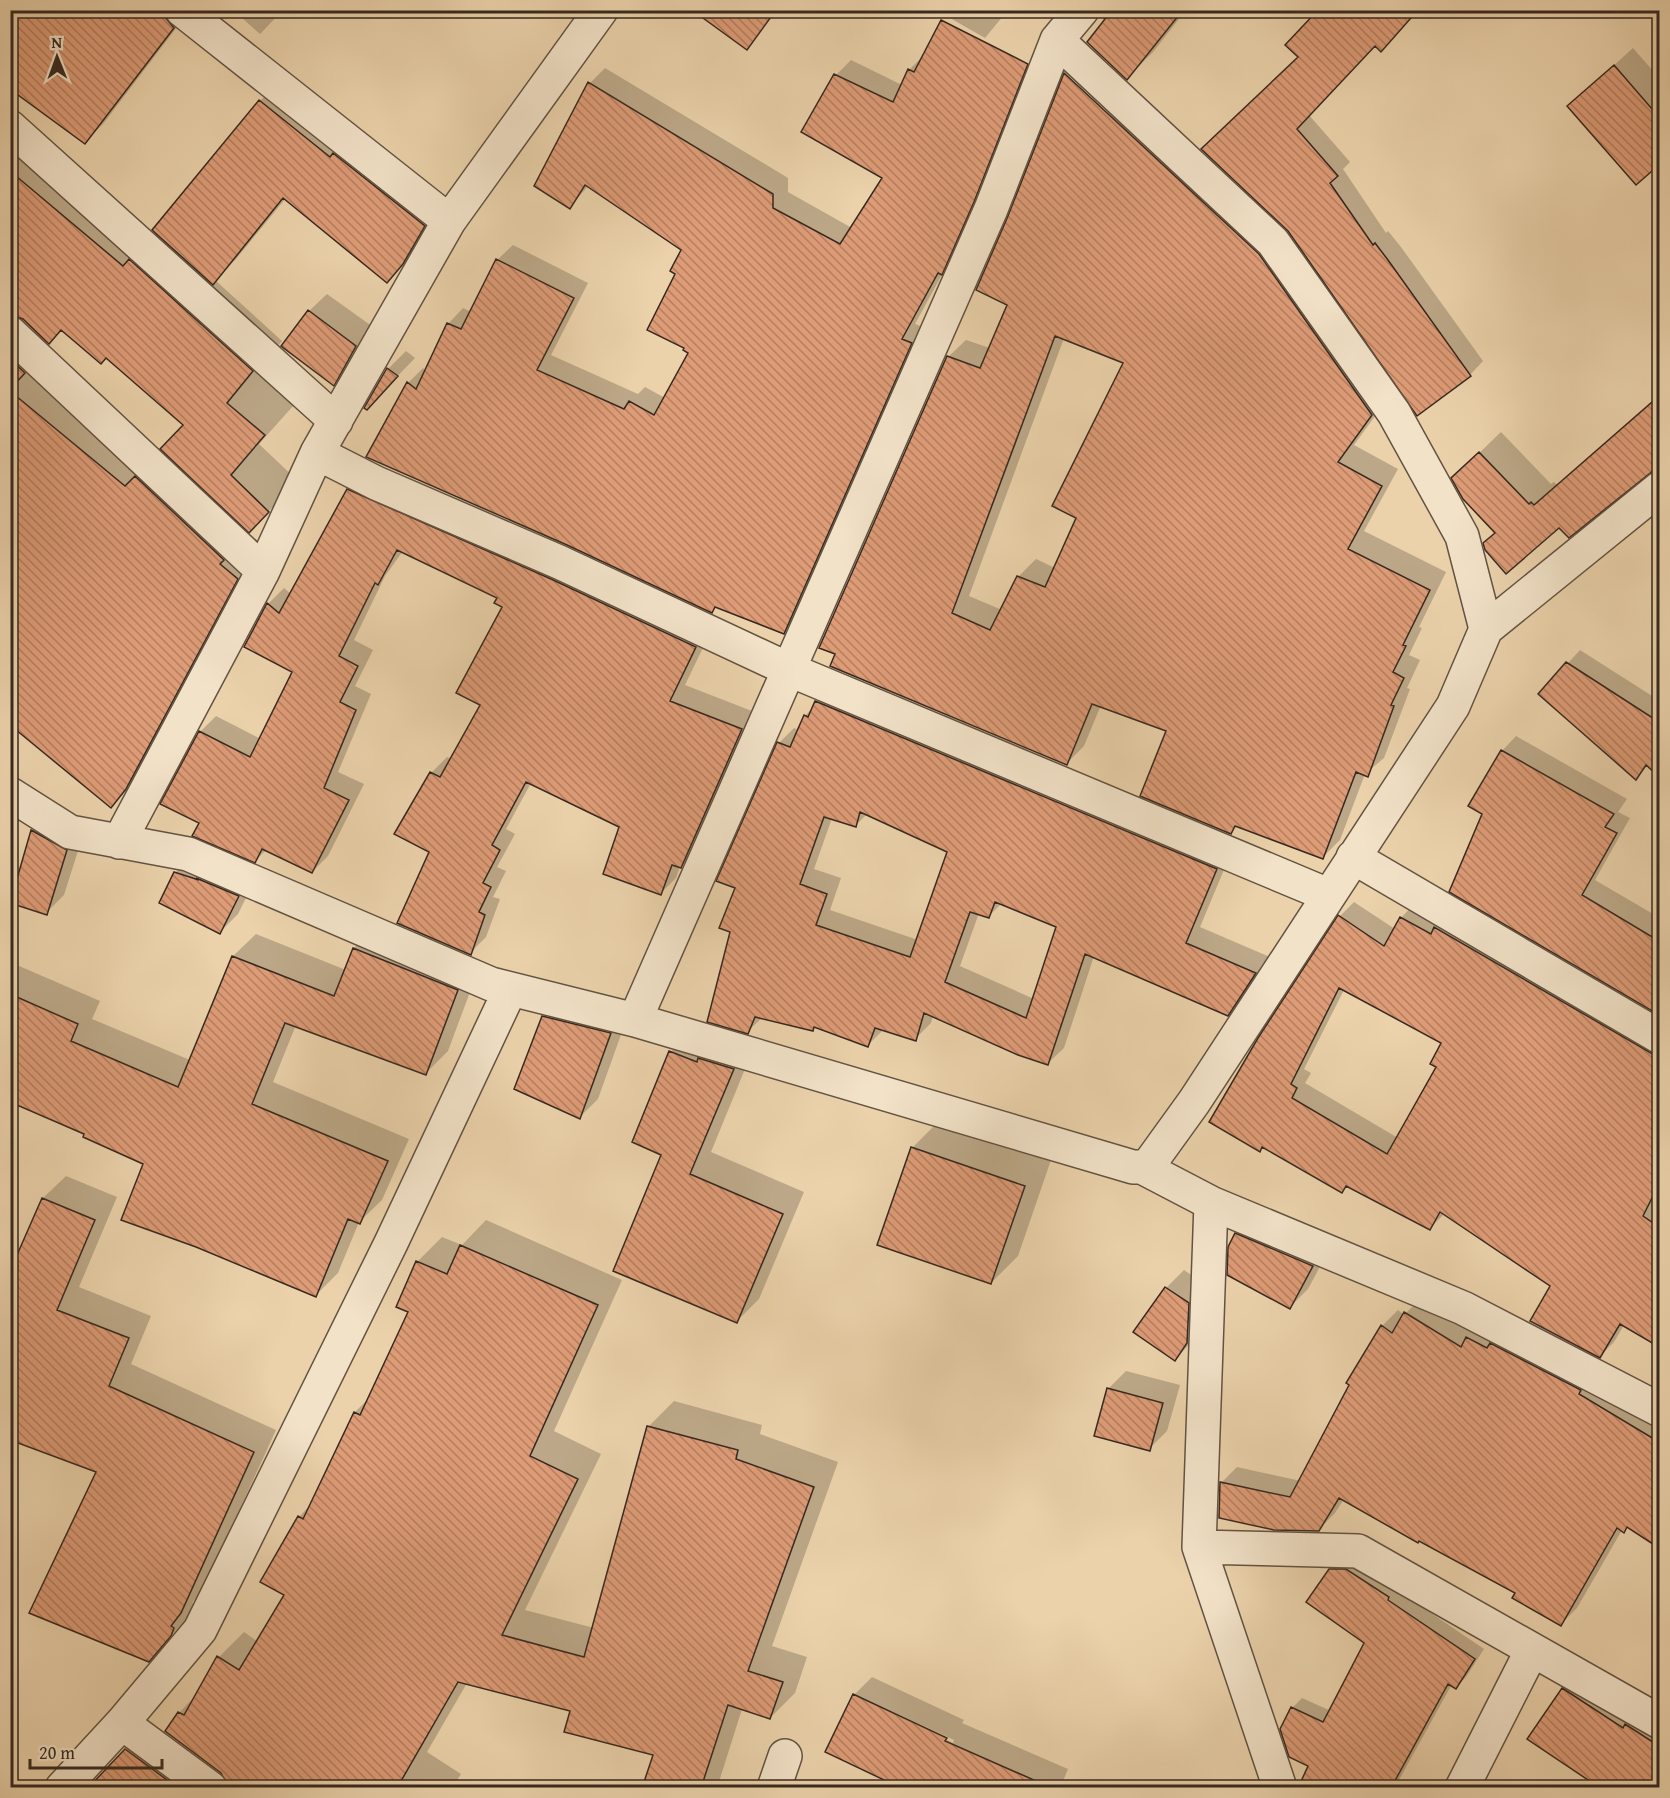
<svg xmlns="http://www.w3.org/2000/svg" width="1670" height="1798" viewBox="0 0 1670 1798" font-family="'Gentium Book Plus',serif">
	<defs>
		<pattern id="building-back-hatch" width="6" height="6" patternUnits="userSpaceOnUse" patternTransform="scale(1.5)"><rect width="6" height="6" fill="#dd9b76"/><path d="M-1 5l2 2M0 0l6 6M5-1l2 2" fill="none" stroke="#b47e60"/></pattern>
	</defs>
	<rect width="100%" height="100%" fill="#ebd2ab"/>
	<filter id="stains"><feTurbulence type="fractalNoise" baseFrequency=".00333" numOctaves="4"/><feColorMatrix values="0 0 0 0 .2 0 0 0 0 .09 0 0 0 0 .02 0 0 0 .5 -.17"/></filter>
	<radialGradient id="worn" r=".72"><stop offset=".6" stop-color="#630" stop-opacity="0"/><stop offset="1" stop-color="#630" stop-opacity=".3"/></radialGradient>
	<path fill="#0003" fill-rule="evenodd" d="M10,10H190L103,124L85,142Z
		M233,10H283L260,34Z
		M706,10H777L746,47Z
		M936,10H1008L985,38Z
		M1101,10H1186L1153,52L1127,78L1105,21L1100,16Z
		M1318,10H1425L1417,18L1413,15L1394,36L1375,45L1309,115L1350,162L1343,169L1386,233L1388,231L1401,247L1483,361L1470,375L1289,230L1300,57Z
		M1633,48L1660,79V163L1636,183L1569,106Z
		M924,55L1022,99L957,258L945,269L915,324L926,328L799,617L783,632L716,606L712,611L408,383L423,368L426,371L448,324L463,308L471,312L497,260L513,245L588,283L551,355L638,394L645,387L665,398L690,352L677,273L682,250L589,185L570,207L590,83L605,68L788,178V192L852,228L884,177L836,75L851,60L902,85L909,70Z
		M283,78L447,202L410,258L387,281L286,198L236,259L215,280L282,341L256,372L294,405L259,444L298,481L248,533L267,548L141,776L111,806L10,723V115L154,237L260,101ZM62,329L106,357L185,425L156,457L38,360Z
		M1130,100L1389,397L1354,445L1398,469L1364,531L1446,572L1419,627L1422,628L1409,655L1420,660L1407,688L1410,689L1384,758L1365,774L1340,840L1323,857L1238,825L1231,832L1168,730L1101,705L1084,746L1066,764L832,666L948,357L966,340L990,348L1113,117ZM1064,338L1125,363L1078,517L1055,568L1036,559L1018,577L1002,610L969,596Z
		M327,294L373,327L351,366L333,384L309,311Z
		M406,351L415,358L384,390L388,369Z
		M1660,395V464L1654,469L1559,526L1496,532L1475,457L1501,432L1551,484L1554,482L1557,485Z
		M364,475L711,631L685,685L757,713L697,851L680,866L676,878L660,894L621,826L531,783L506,829L515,834L497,867L506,871L493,897L500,899L486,937L470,953L431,851L396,833L431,773L447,757L452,759L482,704L504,606L499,597L403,551L385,576L354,640L373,650L355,686L371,694L338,772L364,784L328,856L312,872L266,850L255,861L201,822L200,732L216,716L261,739L294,671L246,646L268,604L284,588L291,594L349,490Z
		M1580,650L1660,701V775L1648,765L1636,778L1540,694Z
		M832,686L1231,853L1200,927L1270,957L1243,999L1227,1015L1094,956L1064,1048L1048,1063L933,1016L931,1023L915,1039L884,1029L868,1045L816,1026L812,1030L763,1017L747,1032L732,931L737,887L779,743L794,728L799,730L805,716ZM867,814L949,851L918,940L830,910L841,878L814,869L832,818L856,825ZM1002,903L1058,926L1034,999L960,966L979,913L989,916Z
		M1516,736L1627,799L1618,812L1630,818L1595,880L1660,918V1013L1451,891L1484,814L1502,751Z
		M51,813L84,832L64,895L46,913L11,902L33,831Z
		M194,855L256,878L238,914L220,932L175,873Z
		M1354,902L1395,929L1401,918L1415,903L1660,1036V1195L1656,1201L1660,1203V1345L1624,1325L1614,1342L1600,1356L1552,1285L1445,1213L1430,1228L1348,1185L1341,1191L1263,1146L1259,1150L1340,916ZM1344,990L1443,1042L1439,1067L1398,1138L1305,1083L1311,1073L1304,1069Z
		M376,926L479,968L448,1051L426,1073L296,1025L273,1082L409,1139L382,1200L359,1222L338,1273L316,1295L139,1160L10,1101V962L100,1001L92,1019L190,1060L233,956L256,934L346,970L354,948Z
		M561,999L628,1015L598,1099L580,1117L543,1017Z
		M692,1030L754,1047L711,1152L804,1192L759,1299L737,1321L663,1154L671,1052Z
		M939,1121L1051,1160L1018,1256L991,1283L912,1148Z
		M66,1176L117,1197L79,1287L151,1316L131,1364L276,1430L203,1589L192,1603L196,1605L193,1612L148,1660L98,1472L10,1439V1274L43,1198Z
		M1255,1216L1330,1248L1308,1289L1290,1307L1237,1234Z
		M486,1220L622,1280L554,1431L601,1454L525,1610L594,1628L649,1426L674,1401L762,1425L760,1434L838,1462L772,1646L807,1657L795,1693L770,1718L742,1709L717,1788H644L655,1754L572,1710L467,1683L427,1752L461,1774L452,1788H89L151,1725L229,1782L179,1713L197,1694L219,1657L244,1632L258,1642L286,1595L299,1517L311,1504L355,1412L370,1397L410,1311L417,1262L442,1237L462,1245Z
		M1184,1270L1206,1285L1193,1341L1175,1359L1136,1332L1166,1288Z
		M1422,1297L1660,1422V1546L1628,1526L1622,1530L1577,1608L1561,1624L1517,1592L1344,1499L1335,1513L1318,1530L1221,1483L1237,1467L1301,1481L1382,1326L1398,1310L1404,1315Z
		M1126,1371L1180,1385L1167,1431L1149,1449L1108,1389Z
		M1341,1560L1397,1590L1484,1649L1466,1677L1456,1687L1452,1684L1399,1780L1413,1788H1301L1310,1765L1292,1708L1302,1698L1331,1711L1366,1642L1331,1570Z
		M1579,1672L1660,1719V1788H1583L1588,1778L1563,1689Z
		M872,1677L964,1720L962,1723L1068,1769L1060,1788H906L854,1695ZM859,1696L954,1740L953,1743L859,1699Z"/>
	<path fill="url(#building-back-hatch)" stroke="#362920" stroke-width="1.5" fill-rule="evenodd" d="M10,10H164L165,17L174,28L85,144L10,89Z
		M692,10H776L747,50Z
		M1112,10H1183L1127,80L1087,42Z
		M1318,10H1418L1381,52L1375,46L1297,129L1338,176L1330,183L1373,245L1375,243L1388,260L1471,376L1417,416L1288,231L1201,149L1298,57L1285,45Z
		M941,20L1028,64L974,202L942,275L938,273L902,339L912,343L784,634L715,607L712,613L567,545L366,457L407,382L416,389L447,323L461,329L496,259L574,298L537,370L624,409L629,401L654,415L688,353L683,350L684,348L647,330L675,274L670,271L681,250L585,185L570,209L534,186L588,82L773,194V208L840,244L882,178L801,132L834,74L893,102L908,69L914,72Z
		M1614,65L1659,117V165L1636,185L1567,106Z
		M1064,73L1259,254L1372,415L1338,462L1382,486L1348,549L1430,590L1403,645L1406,646L1393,672L1404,678L1391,705L1394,706L1368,777L1356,772L1323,859L1235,826L1231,834L1140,796L1166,731L1092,704L1067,765L830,666L835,654L819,648L947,356L980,368L1007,305L976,290L1008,216ZM1055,336L1123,363L1052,506L1076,518L1045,587L1017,576L990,630L952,613Z
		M259,100L330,157L333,153L425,226L403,264L387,283L283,198L213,285L152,230Z
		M10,171L123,266L129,259L253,371L227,403L265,435L231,475L269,512L249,533L160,449L183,425L106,358L101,364L61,330L49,344L23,319L10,315Z
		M308,310L356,346L334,386L281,346Z
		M10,359L25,373L10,389Z
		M387,368L398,376L367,410L364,408Z
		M10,391L125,486L135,476L224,560L220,564L238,579L126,789L111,808L10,725Z
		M1659,396V466L1569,538L1559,528L1506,574L1485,550L1483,543L1495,533L1463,499L1451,478L1479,452L1529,504L1531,502L1534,505Z
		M347,489L551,579L696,647L670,701L742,729L681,868L672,865L661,895L603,874L619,827L526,782L492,845L500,850L483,883L491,887L479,912L485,915L471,955L397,923L429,852L394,834L430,772L440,777L480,705L456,693L502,607L494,603L497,598L397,550L378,585L375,583L339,656L358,666L340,702L356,710L324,788L349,800L312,873L262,849L255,863L192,836L199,823L160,804L199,731L250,757L292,672L244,647L267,603L279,613Z
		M1566,662L1659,722V777L1646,765L1636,780L1538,694Z
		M815,701L1217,869L1186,943L1256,973L1228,1016L1085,954L1048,1065L1018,1055L924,1013L916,1041L875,1028L868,1047L814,1027L813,1031L755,1017L748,1034L707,1022L730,932L719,928L735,888L716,881L777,742L790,747L804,715L808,717ZM860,812L947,852L910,957L816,925L827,894L800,884L824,817L856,827ZM995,902L1056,927L1026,1018L945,982L970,912L989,918Z
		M1501,750L1614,814L1605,827L1617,833L1582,895L1659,941V1015L1449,892L1482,814L1468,806Z
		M31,830L67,850L47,915L10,903Z
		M174,872L199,880L196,878L239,896L220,934L159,903Z
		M1338,915L1384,946L1400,917L1431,934L1434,927L1651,1053L1659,1056V1184L1643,1216L1659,1227V1347L1620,1324L1600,1358L1530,1321L1550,1286L1440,1212L1430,1230L1346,1186L1342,1193L1262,1147L1260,1152L1209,1122L1258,1038ZM1339,988L1441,1043L1430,1064L1436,1067L1387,1154L1292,1098L1297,1088L1291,1084Z
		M353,948L458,990L426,1075L285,1023L252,1104L388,1161L360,1224L348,1219L316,1297L196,1247L121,1220L143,1164L83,1137L84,1134L10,1102V994L78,1024L71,1041L178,1087L232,956L334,996Z
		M542,1016L611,1033L580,1119L514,1089Z
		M669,1051L697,1062L698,1058L734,1069L690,1174L783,1214L737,1323L613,1271L661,1155L632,1142Z
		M911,1147L1025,1186L991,1284L877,1245Z
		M42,1198L95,1220L57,1310L129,1338L109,1386L254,1452L181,1613L171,1626L174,1628L171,1636L149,1662L29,1613L96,1472L10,1440V1292L18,1266L13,1264Z
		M1235,1233L1313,1266L1290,1309L1227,1275L1228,1247Z
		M460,1245L598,1305L530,1456L578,1479L502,1635L584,1657L647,1426L738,1450L736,1459L814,1487L748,1671L783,1682L770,1719L728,1705L701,1788H642L653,1755L564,1732L570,1711L458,1682L397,1788H228L221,1773L165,1731L178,1712L184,1715L217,1656L239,1670L284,1595L260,1582L298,1516L303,1519L354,1412L360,1415L408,1312L396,1307L416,1261L447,1274Z
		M1165,1287L1189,1303L1187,1343L1175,1361L1133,1332Z
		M1404,1312L1461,1347L1466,1337L1487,1348L1490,1343L1581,1390L1579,1394L1659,1442V1548L1627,1527L1624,1533L1617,1528L1561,1626L1512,1598L1515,1593L1419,1541L1418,1543L1339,1498L1319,1531L1274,1530L1219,1518L1220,1482L1290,1497L1349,1385L1346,1383L1381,1325L1392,1333Z
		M1107,1388L1163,1403L1150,1451L1094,1436Z
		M1329,1569H1346L1389,1597L1388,1600L1475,1659L1456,1689L1448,1684L1391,1788H1298L1308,1766L1289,1757L1280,1729L1291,1707L1323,1722L1364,1643L1306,1602Z
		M1562,1688L1623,1728L1625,1724L1659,1746V1788H1600L1527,1739Z
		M853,1694L947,1738L945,1741L1052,1788H901L825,1752Z
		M125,1749L178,1788H88Z"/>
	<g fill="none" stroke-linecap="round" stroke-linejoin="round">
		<g stroke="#635343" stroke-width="36">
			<path id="minor" d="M182,10L449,221
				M10,127L336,421
				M10,333L263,571
				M317,453L376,483L559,562L790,670L1328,895
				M1486,629L1660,488
				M10,794L70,832L188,854L491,984L635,1020L1133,1167H1142L1150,1163L1194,1102L1453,706L1486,629L1462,536L1394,413L1273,242L1057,40L1082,10
				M119,842L263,571L317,453L449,221L601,10
				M1353,857L1660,1037
				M635,1020L991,209L1057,40
				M1142,1167L1211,1203L1463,1308L1660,1410
				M1211,1203L1199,1547L1280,1788
				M1199,1547L1358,1551L1660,1722
				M122,1723L210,1788
				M62,1788L122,1723L200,1630L391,1243L510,990
				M774,1788L785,1756
				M1462,1788L1532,1650"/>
		</g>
		<use href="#minor" stroke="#f2e2c8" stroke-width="33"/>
	</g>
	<rect width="1670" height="1798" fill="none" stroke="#ebd2ab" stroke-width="36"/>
	<rect x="12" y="12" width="1646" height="1774" fill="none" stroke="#362920" stroke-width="3"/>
	<rect x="18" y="18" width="1634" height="1762" fill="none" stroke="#362920" stroke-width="1.5"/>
	<g transform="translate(57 57) rotate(359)" stroke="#f2e2c8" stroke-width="4.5" paint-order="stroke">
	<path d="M0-4.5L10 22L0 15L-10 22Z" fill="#362920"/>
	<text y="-9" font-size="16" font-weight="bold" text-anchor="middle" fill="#362920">N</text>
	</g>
	<path d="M30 1759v9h132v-9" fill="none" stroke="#362920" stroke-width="3"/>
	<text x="39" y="1759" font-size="18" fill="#362920" stroke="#f2e2c8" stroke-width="4.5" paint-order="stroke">20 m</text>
	<rect width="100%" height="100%" filter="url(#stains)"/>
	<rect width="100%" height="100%" fill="url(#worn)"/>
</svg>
